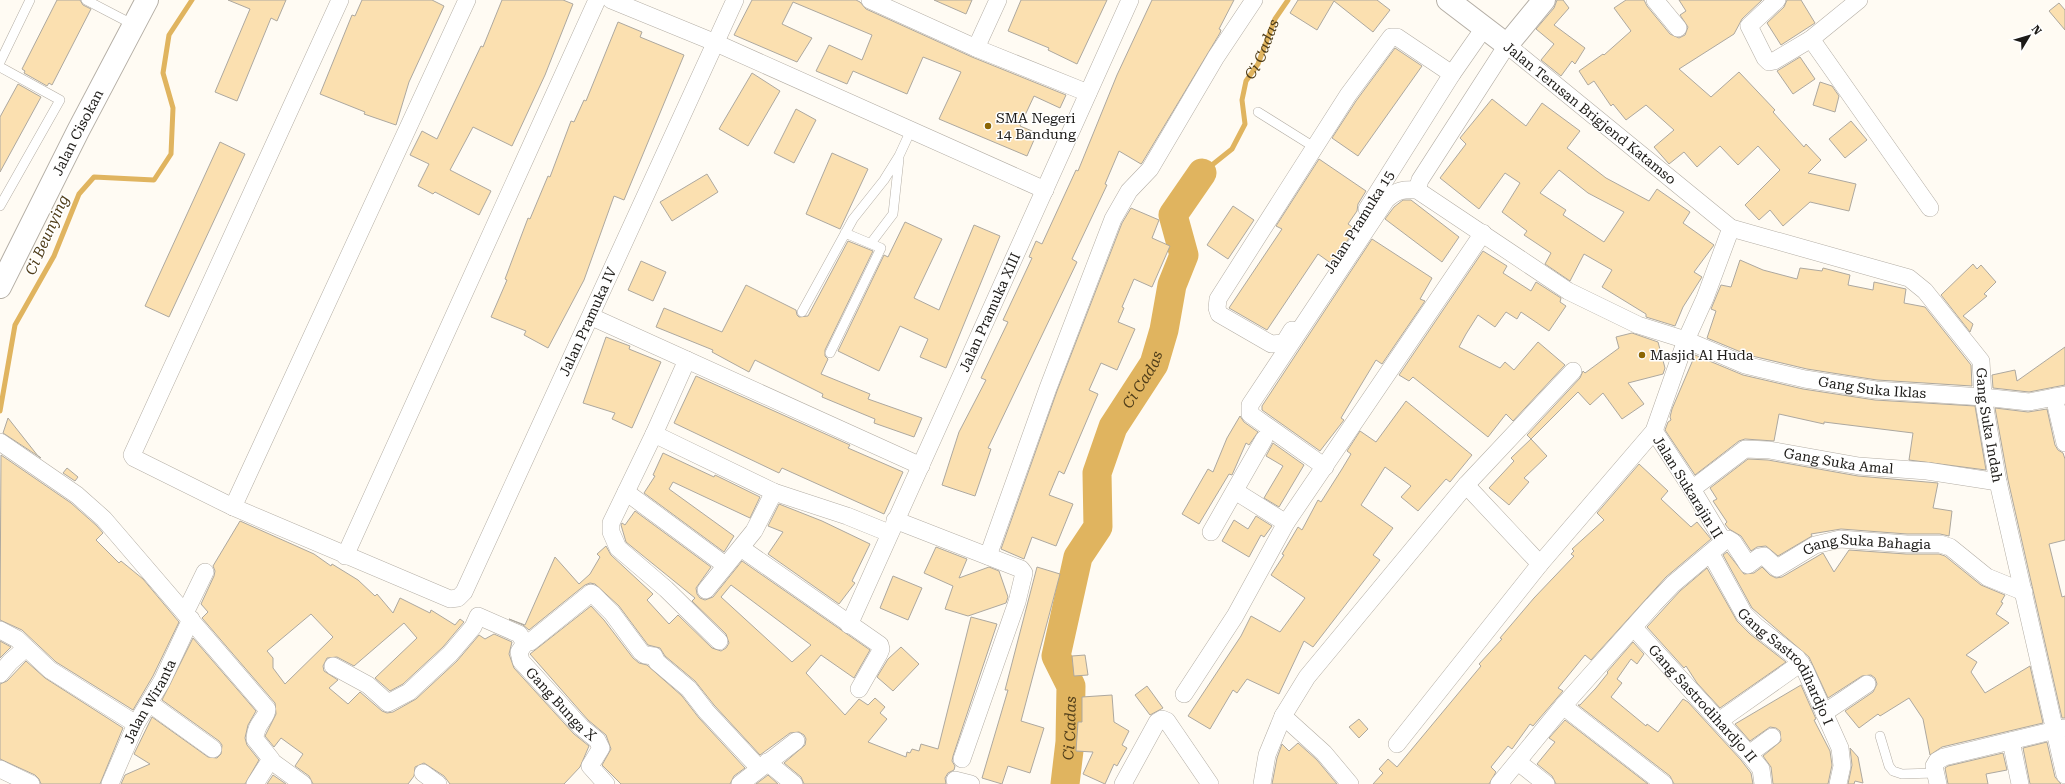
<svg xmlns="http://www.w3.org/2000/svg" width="2065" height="784" viewBox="0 0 2065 784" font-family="'Roboto Serif',serif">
	<rect width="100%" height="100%" fill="#fffbf3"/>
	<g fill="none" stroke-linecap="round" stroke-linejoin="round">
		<g stroke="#e0b45f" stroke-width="5">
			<path id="s1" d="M1202,173L1232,149L1245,124L1242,100L1246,81L1258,64L1275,19L1288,0"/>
			<path d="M0,411L15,325L54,256L79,194L94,177L154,180L171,154L173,108L163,73L169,35L192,0"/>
		</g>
		<path stroke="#e0b45f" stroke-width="29" id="s2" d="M1065,784L1070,742L1071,686L1056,656L1078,557L1098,527L1097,473L1113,427L1154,364L1164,330L1172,285L1184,255L1173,215L1202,173"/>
	</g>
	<path fill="#fbe0b0" stroke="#ada89f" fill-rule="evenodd" d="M57,0H80L83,5L91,9L52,85L49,83L47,86L24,73L25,71L22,69Z
		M228,0H286L277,21L271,18L237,101L215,92L250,9Z
		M362,0H432L444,6L409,82L396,125L364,114L365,112L320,94L352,15L355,16Z
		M502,0H563L573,4L545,75L512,146L473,127L450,170L491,191L479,215L435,192L433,194L418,186L429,164L410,155L422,131L437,139L481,46L483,47Z
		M752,0H856L860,2L866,9L972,57L1066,95L1060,108L1034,96L1020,126L1037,133L1027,156L939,119L961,72L923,57L907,94L853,71L847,84L816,71L829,45L862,60L872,35L793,2L782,24L812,38L797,62L734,35Z
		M934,0H972L966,14Z
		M1021,0H1107L1077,64L1048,50L1049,48L1008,31Z
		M1152,0H1234L1219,29L1221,30L1220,33L1142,163L1141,164L1119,151L1105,184L1107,185L1072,259L1077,262L988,448L991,449L975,496L942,485L959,432L986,380L981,378L1008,322L1003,320L1032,258L1029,257L1036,241L1042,244L1076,170L1078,171L1117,75Z
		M1298,0H1377L1390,10L1373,32L1334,1L1317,30L1290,13Z
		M1557,0H1563L1569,8L1554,25L1585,48L1575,64L1572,61L1561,76L1541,60L1554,44L1536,29L1554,8Z
		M1626,0H1644L1647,6L1670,34L1679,38L1685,35L1688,27L1680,15L1686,11L1679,0H1762L1742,19L1734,34L1679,69L1711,97L1739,72L1775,110L1773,112L1804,147L1806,144L1821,160L1808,173L1856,184L1849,211L1810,202L1783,226L1770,210L1759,220L1745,205L1780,170L1758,146L1738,165L1720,146L1697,167L1684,152L1669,164L1654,147L1674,130L1646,105L1626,120L1613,104L1611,106L1594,81L1588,85L1579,71L1603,54L1604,55L1631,31L1614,8Z
		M1787,0H1801L1815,23L1781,45L1767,23L1784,7Z
		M2059,3L2065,10V30L2049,11Z
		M618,22L642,32L640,37L684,55L624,200L614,196L584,280L548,348L524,335L526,331L491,317L507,280L505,279L528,218L530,219L548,176L550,177L571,121L574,122L584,100L586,101Z
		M1395,48L1422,66L1358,156L1332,138L1356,101Z
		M1800,57L1815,79L1793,94L1777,71Z
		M752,73L780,91L748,146L719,129Z
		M1820,82L1832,86L1839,96L1835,112L1813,105Z
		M18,84L41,97L0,172V117Z
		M1492,99L1526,126L1542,103L1580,131L1567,148L1606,178L1649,201L1657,189L1690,212L1683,223L1714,245L1694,272L1702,277L1683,307L1675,326L1646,317V314L1602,287L1612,270L1584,254L1570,281L1545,264L1551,253L1524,235L1527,231L1502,212L1520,183L1505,173L1479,209L1440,178L1466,144L1460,138ZM1559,170L1588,193L1624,212L1604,242L1563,215L1566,210L1540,193Z
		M796,109L816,120L794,163L774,153Z
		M1851,121L1867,140L1845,158L1829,139Z
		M220,142L245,154L169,317L145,306Z
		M832,153L868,169L840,229L806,214Z
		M1319,159L1366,191L1358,204L1357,211L1348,224L1355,229L1332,264L1318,254L1267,330L1229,308L1282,229L1276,226Z
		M707,174L718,192L672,221L660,202Z
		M1403,200H1411L1459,237L1442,262L1385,219L1394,207Z
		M1233,206L1254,220L1228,259L1207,245Z
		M1131,208L1159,220L1152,238L1170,246L1152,287L1134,279L1122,307L1124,308L1118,322L1135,329L1117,370L1101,363L1089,390L1098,394L1064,474L1059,471L1049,495L1073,504L1056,546L1032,537L1024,559L1001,549L1057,391L1122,223Z
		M905,222L942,239L914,298L939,310L974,225L1000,236L946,368L920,357L928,339L900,326L879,371L838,351L884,255L888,257Z
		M1372,239L1432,278L1431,280L1420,299L1425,301L1382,364L1376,360L1341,418L1344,420L1320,451L1262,410V406Z
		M848,241L873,251L825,350V356L828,359L821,374L870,394L868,399L922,418L914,437L874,423L875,419L822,397L823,394L755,360L749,372L712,352L713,350L656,327L664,308L722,332L746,285L796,310L797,315L799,317L808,316Z
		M1483,251L1507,266L1503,273L1531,291L1536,282L1561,298L1560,302L1566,306L1549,331L1521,312L1517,319L1506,312L1495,327L1478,315L1466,334L1459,347L1500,368L1505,362L1514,370L1538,342L1565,365L1513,421L1506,414L1488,437L1413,377L1409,381L1399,375Z
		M1740,260L1763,270L1797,279L1800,268L1822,271L1823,268L1850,275L1848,285L1873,290L1874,282L1906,289L1904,303L1925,307L1971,365L1972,386L1877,380L1807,369L1748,355L1707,338L1716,311L1711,309L1721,285L1731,287Z
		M641,261L666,272L653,301L628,290Z
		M1973,264L1977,269L1981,265L1996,282L1984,294L1987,296L1963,316L1973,324L1970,332L1941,295Z
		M1632,333L1658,342L1665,368L1663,374L1628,383L1644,404L1622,419L1603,393L1590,405L1578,392L1531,439L1527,435L1580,378L1583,371L1585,373L1619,348L1616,337Z
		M606,337L630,346L629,349L661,362L632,428L612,419L615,413L583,403Z
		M2065,347V385L2029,392L1993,388L1992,375L2015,370L2017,381Z
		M1695,355L1743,375L1803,389L1875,400L1975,406L1986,470L1909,460L1913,433L1824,422V424L1779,414L1774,441L1745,439L1739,441L1695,475L1665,430L1668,422L1671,420L1670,417L1672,409Z
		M696,376L850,445L848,448L903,472L884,514L782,468L779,473L674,423Z
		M1406,401L1472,455L1450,482L1446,479L1418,511L1401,497L1411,486L1385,467L1361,505L1393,528L1373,555L1380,560L1313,647L1304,641L1279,694L1247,679L1237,693L1233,690L1210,729L1188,716L1241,636L1251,616L1280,632L1305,598L1271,575L1284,555L1282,554L1298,527L1302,530L1318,500L1321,502L1342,469L1351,454L1347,451L1360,431L1376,442Z
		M1995,408L2028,412L2047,409L2055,445L2058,450L2063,453L2065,459V540L2049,544L2062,597L2065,596V718H2062L2008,480Z
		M1240,416L1244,422L1258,432L1249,445L1246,443L1232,475L1229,474L1199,524L1182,514L1208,469L1213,472L1227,438Z
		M8,418L38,456L41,458L3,433Z
		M1531,439L1547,456L1524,478L1529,482L1509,505L1489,488L1514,461L1511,458Z
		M1273,443L1304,465L1279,507L1264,498L1283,466L1266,456Z
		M663,453L714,477L715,475L760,497L750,518L673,482L669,489L734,536L724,552L644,493L655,476L653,475Z
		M1,455L71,503L97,526L103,533L96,540L119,563L121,561L143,579L179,622L153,676L133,710L56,662L22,630L0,620Z
		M1748,459L1768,460L1858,476L1938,483L1933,508L1952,511L1949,536L1940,534H1907L1841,529L1811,534L1812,536L1778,556L1766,546L1757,547L1751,551L1741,536L1729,529L1725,524L1727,522L1713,501L1717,499L1710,488Z
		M1639,464L1668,491L1661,499L1691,527L1697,522L1711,539L1666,577L1591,660L1585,655L1558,688L1563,691L1533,726L1530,724L1512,749L1508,746L1491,767L1496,772L1489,784H1373L1383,773L1379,769L1388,759L1397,767L1481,666L1479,664L1502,639L1500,638L1534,598L1574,556L1571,554L1574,551L1572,549L1604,520L1597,513Z
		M67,468L78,477L75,481L63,473Z
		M779,504L822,521L870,544L852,581L855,583L839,604L768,554L783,532L768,526Z
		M635,511L711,567L696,588L697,594L700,598L705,600L713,597L742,561L870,650L854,678L821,655L806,673L845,715L859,699L868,705L875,698L885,707L880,713L887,719L868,742L906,757L907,752L910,753L912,749L919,751L921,744L938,749L971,617L997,624L953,756L952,761L955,766L954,770L948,773L945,778L946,784H804L801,777L784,763L805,745L806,739L804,735L799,732L790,733L760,755L714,705L695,681L665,656L660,648L648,645L619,606L595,584L590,583L585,585L529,630L523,625L509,619L525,625L555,557L579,584L590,574L600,557L597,554L606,546L611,555L653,594L647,600L669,624L678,615L712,648L721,651L726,648L729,643L726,634L692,601L695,598L626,542L621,525L622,523L625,525ZM731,585L811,645L792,662L721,597Z
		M1256,516L1272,526L1264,537L1261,535L1249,557L1222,541L1234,520L1248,529Z
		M240,521L314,554L331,566L332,564L358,580L375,596L377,594L393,613L400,598L430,613L431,610L455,625L460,619L464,622L443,647L403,684L390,691L375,678L417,638L404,623L354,666L337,657L327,658L323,666L324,671L338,680L329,688L348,704L360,692L382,711L387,713L393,712L416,699L457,661L479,635L485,639L494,634L512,642L509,654L514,668L574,734L589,746L580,767L564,784H450L444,776L424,763L415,767L414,776L408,784H313L309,776L295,766L303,754L281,738L274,747L265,736L276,714L275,703L202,618L208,612L201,604L214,576L215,571L213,566ZM311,614L333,637L285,684L273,668V658L267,651Z
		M936,547L967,559L959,578L989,567L999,571L1008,597L1006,603L968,616L945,609L953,586L924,573Z
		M1849,550L1906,554H1939L1945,556L1981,585L2005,595L2001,602L2003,603L1996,614L2009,623L1966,655L1977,662L1971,672L1985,693L2030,666L2043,723L1942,747L1930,755L1923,719L1909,698L1880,716L1878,714L1859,728L1845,711L1873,692L1877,684L1875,678L1871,675L1862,676L1828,698L1809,657L1752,608L1723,555L1727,552L1744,574L1754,573L1762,567L1770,575L1776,578L1782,577L1823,553L1834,572Z
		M1037,567L1060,574L1021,721L1044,728L1030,773L1008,766L1002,784L982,778L1008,690H1005Z
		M1707,568L1737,621L1750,634L1786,662L1720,708L1697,683L1686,666L1684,668L1647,627L1680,591Z
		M893,576L922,588L908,620L880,608Z
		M591,606L604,620L633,658L639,663L647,665L682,696L699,718L745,768L734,776L730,784H621L602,765L611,749L606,735L588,720L530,654Z
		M193,638L256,711L248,725L245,738L247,745L259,760L245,784H121L125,775L150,764L134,754L152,717L208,757L217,758L221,754L222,745L219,741L162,700Z
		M0,641L11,647L0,658Z
		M1633,642L1644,654L1637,664L1631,659L1617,679L1622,683L1611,697L1646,726L1647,724L1658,732L1683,699L1688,702L1741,760L1751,773L1753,784H1674L1670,776L1578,705H1580L1596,688L1608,673L1607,672Z
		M901,647L919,664L893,691L877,677L888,659Z
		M1085,655L1088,675L1074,676L1072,656Z
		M26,661L45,678L123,728L100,784H41L39,779L35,775L0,759V684L7,681Z
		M1801,685L1816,719L1814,720L1830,751L1832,765L1828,784H1773L1771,767L1763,756L1781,741L1780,731L1776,728L1770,727L1750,741L1735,724Z
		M1147,686L1163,708L1150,715L1135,695Z
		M1112,695L1114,722L1129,731L1122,745L1127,748L1117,766L1114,764L1105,784L1083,774L1093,752L1076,751L1078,722H1082V697Z
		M1359,719L1368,729L1359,738L1349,727Z
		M1565,720L1648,784H1556L1552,776L1537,764L1555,742L1549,738Z
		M2047,742L2055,777L2061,784H2030L2023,748Z
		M1298,743L1317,760L1337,784H1272L1277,758L1282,744L1289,751Z
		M1850,748L1858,757L1863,783L1855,781L1854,784H1848L1852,765Z
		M2003,753L2007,770L1986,774L1988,784H1948L1945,768L1948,766Z
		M273,775L286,784H267Z
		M768,775L778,784H756Z"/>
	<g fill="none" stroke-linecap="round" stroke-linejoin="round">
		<g stroke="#b4aea5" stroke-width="10">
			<path id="lane" d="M86,0L134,25
				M0,62L30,0
				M0,67L60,100L0,206
				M1258,112L1314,147
				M871,243L893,214L899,159
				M802,312L853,219L884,180L899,156L911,130
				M830,353L881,248L845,233
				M1880,736L1889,766L1893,771L1902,774L1935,773"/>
		</g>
		<g stroke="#b4aea5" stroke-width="18">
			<g id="street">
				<path id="s3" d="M340,0L132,455L134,458L233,507L450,599L458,598L464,592L735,0"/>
				<path d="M611,0L716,43L1045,190"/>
				<path d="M870,0L976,48L998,0"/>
				<path d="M1655,0L1678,28"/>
				<path d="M1777,0L1749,26L1765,58L1769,62L1774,61L1811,39L1859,0"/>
				<path d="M1811,39L1930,208"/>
				<path d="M976,48L1088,93"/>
				<path id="s4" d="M1417,190L1420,180L1507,45L1731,228L1909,278L1925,291L1981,361L1983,397L1998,482L2065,775"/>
				<path d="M1367,209L1452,74L1484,28"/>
				<path d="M592,317L921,466"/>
				<path d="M1292,330L1284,343L1271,344L1219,314L1217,308L1218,299L1348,95L1391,37H1397L1452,74"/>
				<path d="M687,360L654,434L611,523V532L618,548L666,589L719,641"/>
				<path d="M2054,397L2065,443"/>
				<path d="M654,434L774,492L847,516L889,533"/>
				<path d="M0,442L77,495L104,519L267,709C267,719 255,723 255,739L271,759L255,784"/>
				<path id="s5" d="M1325,467L1250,414V405L1386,200C1397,190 1403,189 1417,190L1568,291L1638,325L1686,340L1745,365L1805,379L1876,390L1983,397L2029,402L2065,395"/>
				<path d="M1466,485L1540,564"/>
				<path id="s6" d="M1692,489L1745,449L1769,450L1859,466L1927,471L1998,482"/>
				<path d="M1235,491L1286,523"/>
				<path d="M626,492L725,565"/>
				<path d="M233,507L467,0"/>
				<path d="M895,520L1021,569L1024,573L1017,602L962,759"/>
				<path d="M1211,532L1264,439"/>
				<path id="s7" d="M1722,539H1728L1733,542L1748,565L1759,557L1764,556L1777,568L1815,545L1840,539L1907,544H1940L1950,547L1987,577L2024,592"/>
				<path d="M741,548L880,645L881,649L879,654L859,689"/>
				<path id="s8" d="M1711,554L1744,614L1756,626L1797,658L1805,670L1840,748L1842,766L1838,784"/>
				<path d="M345,556L597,0"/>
				<path d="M988,556L1048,388L1113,219L1129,191L1150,169L1216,57L1254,0"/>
				<path d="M706,590L754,531L774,492"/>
				<path d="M185,613L205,572"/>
				<path id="s9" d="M849,625L1130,0"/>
				<path id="s10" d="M1634,628L1749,754L1761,769L1763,784"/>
				<path d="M0,630L17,639L50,670L136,724"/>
				<path d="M525,643L530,642L591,593L593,594L612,613L641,652L645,655L654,656L657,662L689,689L706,711L759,768"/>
				<path id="s11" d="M525,643L519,652L521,661L581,727L597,740L601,748L590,766L606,784"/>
				<path d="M333,666L368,685L388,703L409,692L450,654L473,627L478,616L519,634L525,643"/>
				<path d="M0,674L10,662L26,648"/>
				<path d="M1184,694L1235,616L1286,523L1483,233"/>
				<path d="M149,703L213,749"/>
				<path d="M1563,706L1664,784"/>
				<path d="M1824,713L1867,684"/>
				<path d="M1283,716L1324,753L1350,784"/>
				<path d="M1719,721L1801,663"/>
				<path d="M2011,741L2020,784"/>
				<path d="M1397,744L1540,564L1654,431L1686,340L1705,298L1731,228"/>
				<path d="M1749,754L1772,737"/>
				<path d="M270,760L303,784"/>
				<path d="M767,762L794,784"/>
				<path d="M1518,762L1546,784"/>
				<path d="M0,769L31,784"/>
				<path d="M423,773L438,784"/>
				<path d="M955,780L971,784"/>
				<path id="s12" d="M110,784L136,724L162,681L191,619"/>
				<path d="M740,784L796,741"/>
				<path d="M1123,784L1157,722L1162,719L1167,721L1210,784"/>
				<path d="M1262,784L1267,755L1283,716L1307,677L1466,485L1573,371"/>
				<path d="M1499,784L1563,706L1653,605L1673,584L1722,543V539L1692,489L1654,431"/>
				<path d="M1938,784L1934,766L1937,761L1944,757L2064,728"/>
			</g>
		</g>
		<g stroke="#b4aea5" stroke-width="24">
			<g id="secondary">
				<path d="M1448,0L1507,45L1544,0"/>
				<path id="s13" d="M0,287L78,131L147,0"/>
			</g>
		</g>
		<use href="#lane" stroke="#fff" stroke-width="9"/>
		<use href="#street" stroke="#fff" stroke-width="17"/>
		<use href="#secondary" stroke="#fff" stroke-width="22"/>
	</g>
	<g fill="#8b6504" stroke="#fff" stroke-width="1.5">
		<circle cx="988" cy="126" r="4"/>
		<circle cx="1642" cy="355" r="4"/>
	</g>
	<g text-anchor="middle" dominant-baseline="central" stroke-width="3" stroke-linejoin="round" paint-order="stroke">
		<g font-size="14" fill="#1c1a17" stroke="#fff">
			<text transform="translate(1590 113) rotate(39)">Jalan Terusan Brigjend Katamso</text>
			<text stroke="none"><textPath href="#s13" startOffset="173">Jalan Cisokan</textPath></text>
			<text transform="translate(1359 222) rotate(-58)">Jalan Pramuka 15</text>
			<text stroke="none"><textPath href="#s9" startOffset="343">Jalan Pramuka XIII</textPath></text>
			<text stroke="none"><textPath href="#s3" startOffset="1164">Jalan Pramuka IV</textPath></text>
			<text stroke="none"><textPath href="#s5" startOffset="884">Gang Suka Iklas</textPath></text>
			<text stroke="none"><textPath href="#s4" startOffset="820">Gang Suka Indah</textPath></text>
			<text stroke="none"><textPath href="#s6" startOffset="161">Gang Suka Amal</textPath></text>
			<text transform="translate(1688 487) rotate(58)">Jalan Sukarajin II</text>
			<text stroke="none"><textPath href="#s7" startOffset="172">Gang Suka Bahagia</textPath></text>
			<text stroke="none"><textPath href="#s8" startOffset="137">Gang Sastrodihardjo I</textPath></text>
			<text stroke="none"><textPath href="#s12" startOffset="92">Jalan Wiranta</textPath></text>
			<text stroke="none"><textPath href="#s11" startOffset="79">Gang Bunga X</textPath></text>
			<text stroke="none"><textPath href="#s10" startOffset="102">Gang Sastrodihardjo II</textPath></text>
		</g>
		<g font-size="14" fill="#1c1a17" stroke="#fff" text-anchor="start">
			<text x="996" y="118">SMA Negeri<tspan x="996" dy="16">14 Bandung</tspan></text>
			<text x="1650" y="355">Masjid Al Huda</text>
		</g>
		<g font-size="15" font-style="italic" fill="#4f3d19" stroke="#fff">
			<text stroke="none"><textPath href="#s1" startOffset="146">Ci Cadas</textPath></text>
			<text transform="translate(47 235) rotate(-66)">Ci Beunying</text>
			<text stroke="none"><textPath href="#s2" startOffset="428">Ci Cadas</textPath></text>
			<text stroke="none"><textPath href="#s2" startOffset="56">Ci Cadas</textPath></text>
		</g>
	</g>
	<g transform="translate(2029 36) rotate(52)" stroke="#ffffff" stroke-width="3" paint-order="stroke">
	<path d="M0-3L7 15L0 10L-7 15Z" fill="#1c1a17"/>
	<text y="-6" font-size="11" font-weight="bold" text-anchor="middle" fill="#1c1a17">N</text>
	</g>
</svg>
